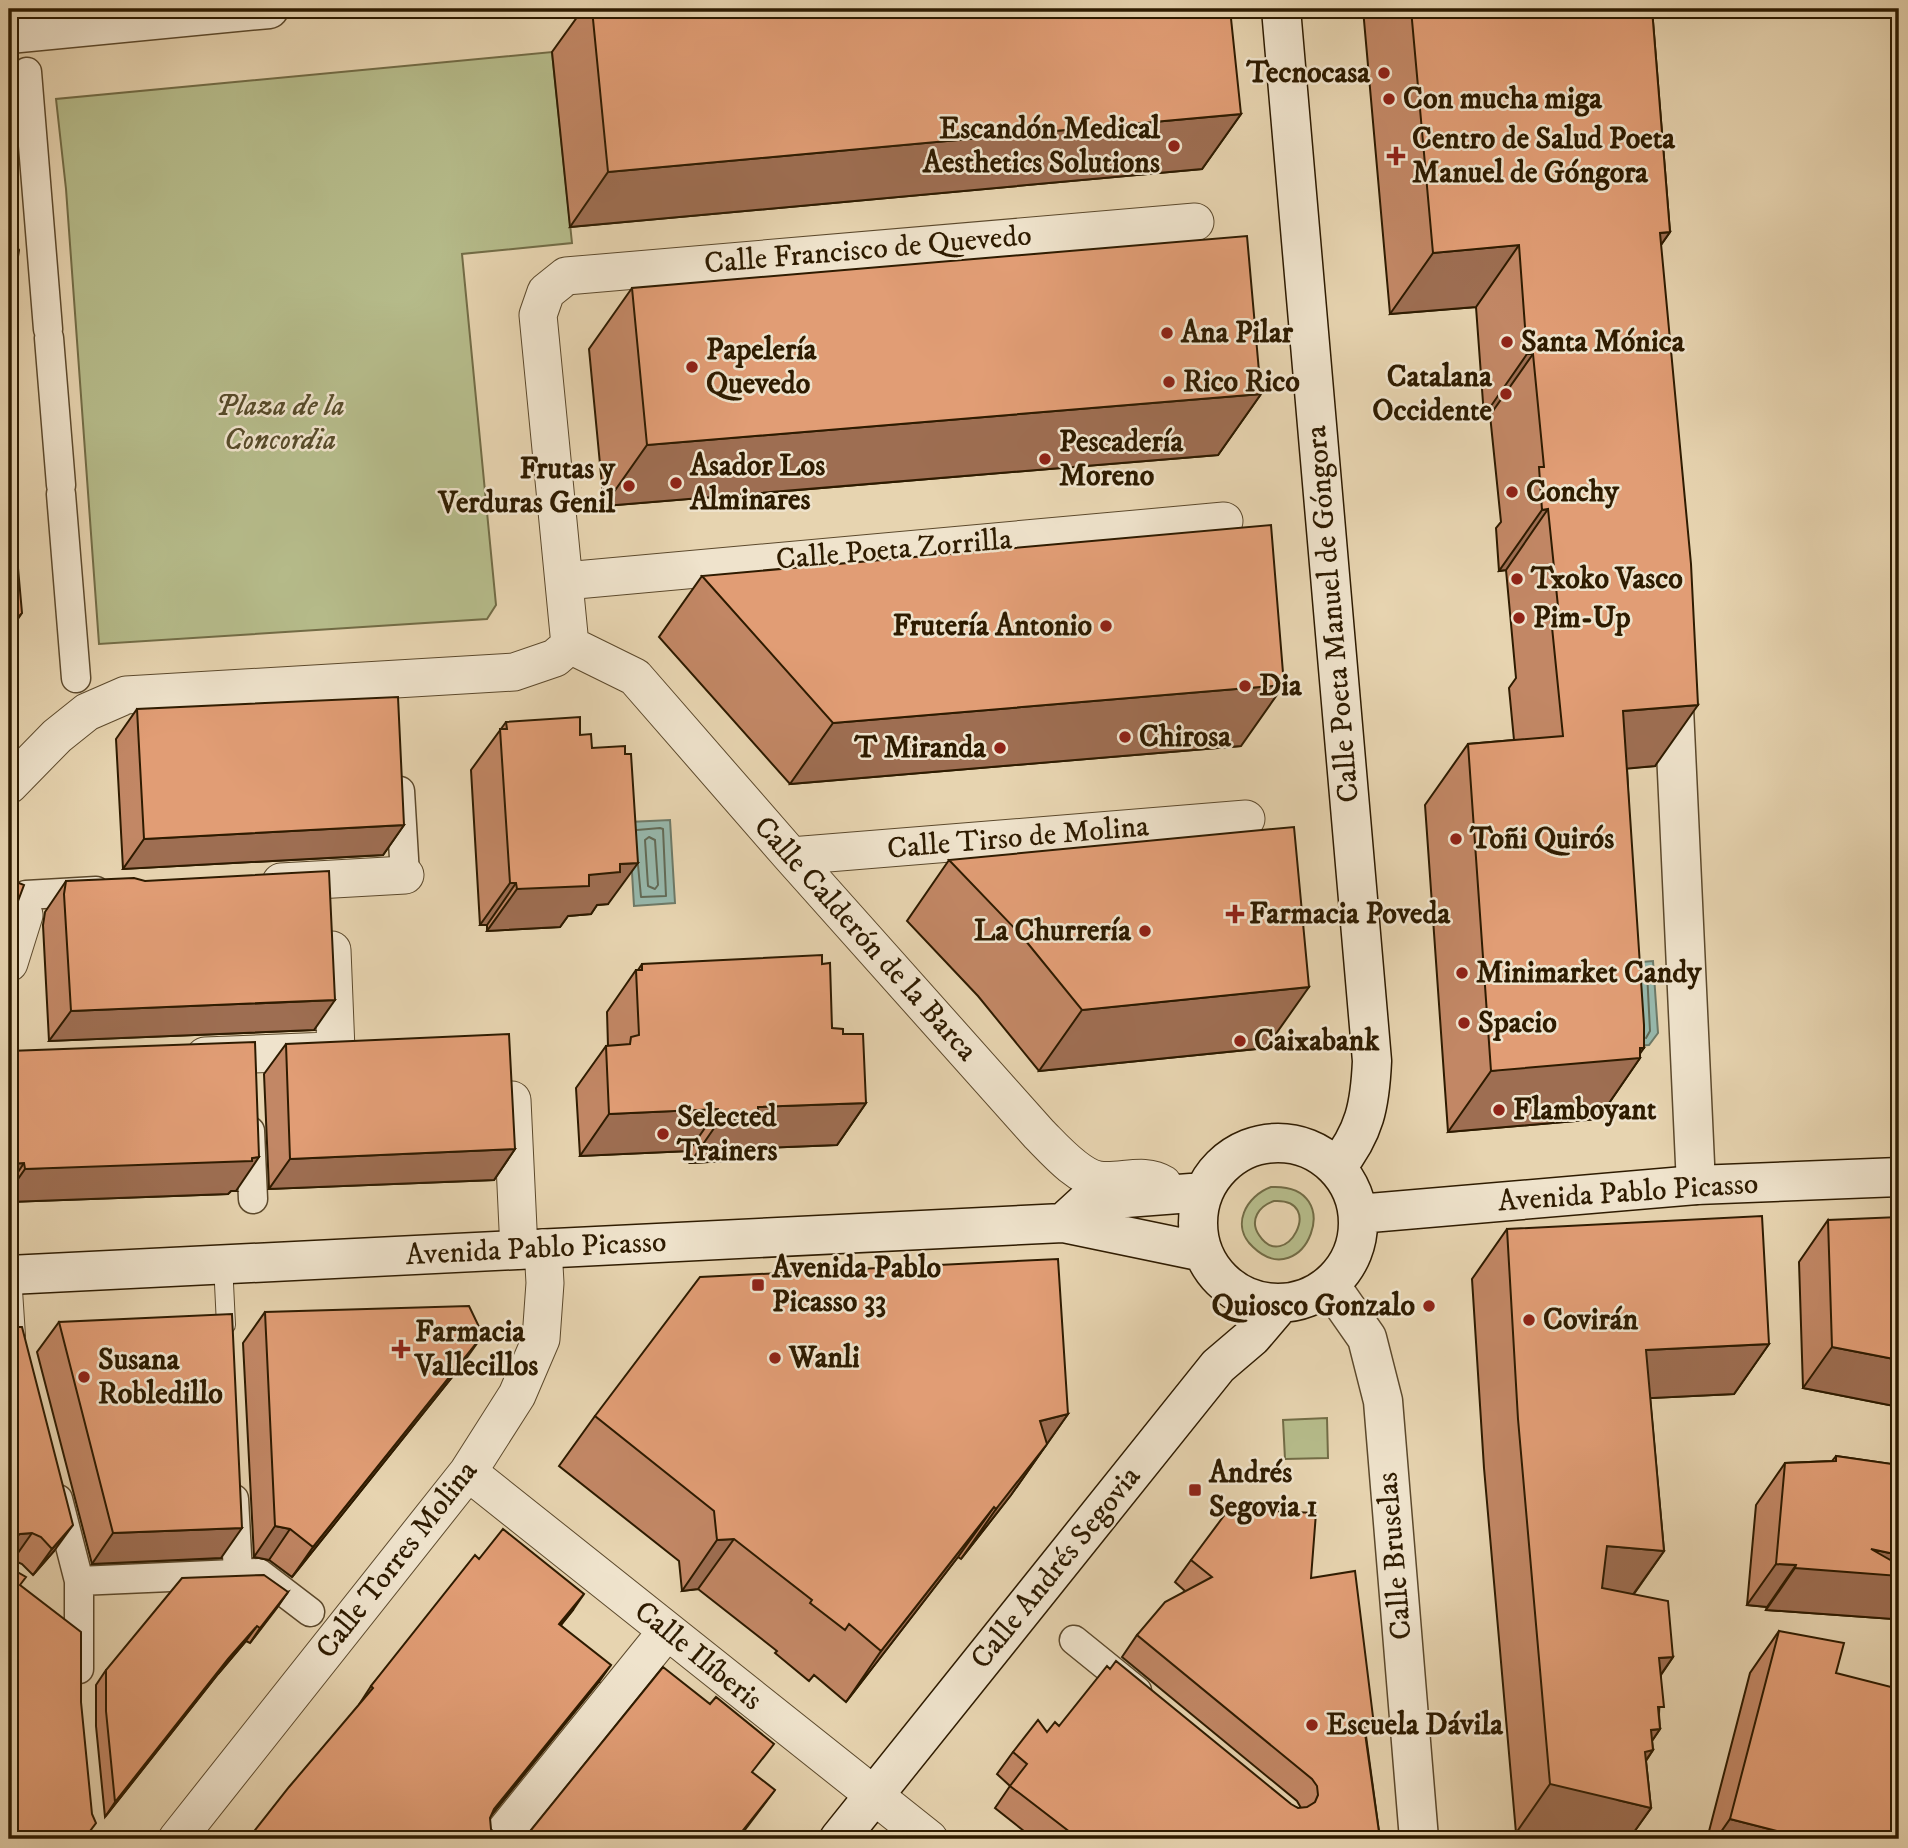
<svg xmlns="http://www.w3.org/2000/svg" width="1908" height="1848" viewBox="0 0 1908 1848" font-family="'IM FELL DW Pica',serif">
	<rect width="100%" height="100%" fill="#e7d4b0"/>
	<filter id="stains"><feTurbulence type="fractalNoise" baseFrequency=".00286" numOctaves="4"/><feColorMatrix values="0 0 0 0 .2 0 0 0 0 .09 0 0 0 0 .02 0 0 0 .5 -.17"/></filter>
	<radialGradient id="worn" r=".72"><stop offset=".6" stop-color="#630" stop-opacity="0"/><stop offset="1" stop-color="#630" stop-opacity=".3"/></radialGradient>
	<path fill="#b6bc8b" stroke="#726c46" stroke-width="2" fill-rule="evenodd" d="M552,52L572,243L462,254L496,605L487,619L99,644L66,189L56,99Z
		M1271,1187C1350,1183 1304,1296 1253,1247C1230,1226 1246,1196 1271,1187ZM1274,1201C1327,1198 1285,1275 1259,1235C1249,1220 1259,1206 1274,1201Z
		M1327,1418L1328,1458L1285,1459L1283,1420Z"/>
	<path fill="#97b8ac" stroke="#6d7967" stroke-width="2" d="M670,820L675,903L634,906L629,822Z
		M1653,961L1658,1033L1649,1045L1622,1047L1616,964Z"/>
	<g fill="none" stroke-linecap="round" stroke-linejoin="round">
		<path stroke="#626a56" stroke-width="2" d="M637,830L660,828L663,829L666,896L641,897L638,865
			M649,837L655,840L658,885L655,889L648,886L645,840Z
			M1642,969L1647,972L1650,1031L1646,1038"/>
		<g stroke="#5c492c" stroke-width="20">
			<path id="service" d="M223,1263L226,1325
				M12,1275L16,1336"/>
		</g>
		<g stroke="#5c492c" stroke-width="31">
			<path id="pedestrian" d="M27,72L48,329
				M49,338L61,485
				M61,494L76,678
				M400,791L405,875
				M24,915L26,895L96,891
				M250,1131L253,1199
				M58,1499L79,1581V1669
				M234,1499L238,1573
				M79,1581L259,1573L310,1612
				M1074,1640L1137,1691"/>
		</g>
		<g stroke="#5c492c" stroke-width="39">
			<path id="minor" d="M565,581L1224,521
				M570,645L538,315L546,292L566,276L1195,222
				M570,645L635,677L791,856L1039,1134C1054,1149 1078,1177 1099,1180C1120,1183 1145,1172 1163,1184
				M9,785L57,736L87,712L126,695L514,672L555,658L570,645
				M791,856L1246,819
				M281,882L405,875
				M332,950L336,1050
				M9,963L24,915
				M205,1056L329,1051
				M512,1100L519,1250
				M468,1472L929,1839
				M177,1839L468,1472L517,1395L541,1339L545,1283L543,1248
				M499,1839L667,1631"/>
		</g>
		<g stroke="#5c492c" stroke-width="41">
			<path id="tertiary" d="M9,34L269,9
				M1673,686L1696,1185
				M1330,1285L1367,1338L1383,1401L1419,1839"/>
		</g>
		<g stroke="#2e1b00" stroke-width="41">
			<path id="secondary" d="M1281,9L1372,1061C1370,1105 1365,1132 1336,1168
				M1198 1223a80 80 0 1 1 160 0a80 80 0 1 1-160 0Z
				M1358,1214L1696,1185L1899,1177
				M1063,1223L1087,1201L1204,1192
				M9,1275L1063,1223L1203,1252
				M839,1839L1218,1366L1252,1337L1281,1303"/>
		</g>
		<use href="#service" stroke="#efe3cc" stroke-width="18"/>
		<use href="#pedestrian" stroke="#efe3cc" stroke-width="28"/>
		<use href="#minor" stroke="#efe3cc" stroke-width="37"/>
		<use href="#tertiary" stroke="#efe3cc" stroke-width="38"/>
		<use href="#secondary" stroke="#efe3cc" stroke-width="38"/>
	</g>
	<path fill="#c28765" stroke="#2e1b00" stroke-width="2" d="M583,9H592L1241,114L1202,169L570,227L552,52Z
		M1363,9H1652L1670,232L1661,245L1655,766L1627,768L1640,1058L1598,1119L1448,1132L1425,805L1468,744L1514,740L1509,688L1516,678L1506,570L1499,571L1496,528L1501,522L1490,415L1484,416L1476,307L1390,314Z
		M632,288L1261,394L1218,455L604,506L589,349Z
		M702,576L1241,746L790,784L659,637Z
		M137,709L404,825L383,855L123,869L116,739Z
		M506,722L580,735L592,748L608,904L597,905L591,914L568,916L560,927L487,931V925H480L471,770Z
		M949,860L1266,1048L1039,1071L978,996L907,921Z
		M66,881L314,1030L49,1041L43,925L45,912Z
		M642,964H822L832,1028L843,1034L866,1103L837,1145L738,1149L729,1161L690,1163L689,1151L580,1156L576,1088L606,1046H608L607,1012L636,970H638Z
		M286,1044L515,1149L494,1180L269,1189L264,1074Z
		M9,1051L236,1191H231L228,1194L9,1202Z
		M1828,1220L1899,1407L1803,1388L1799,1262Z
		M1507,1229L1769,1344L1734,1394L1650,1398L1664,1551L1634,1594L1673,1657L1661,1675L1659,1714L1660,1729L1652,1741L1653,1750L1646,1761L1651,1808L1629,1839H1541L1516,1833L1484,1468L1472,1279Z
		M265,1312L461,1366L292,1577L269,1560L254,1557L243,1343Z
		M59,1322L221,1558L92,1564L37,1352Z
		M9,1327L54,1551L33,1575L22,1564L13,1560Z
		M1068,1414L1011,1495L961,1559L958,1557L846,1702L814,1675L809,1681L775,1653L777,1651L698,1589L682,1591L679,1561L559,1466L595,1416Z
		M1836,1456L1899,1465V1610L1893,1619L1766,1610L1767,1607L1747,1605L1756,1505L1785,1463L1832,1461Z
		M479,1559L573,1610L561,1625L599,1682L360,1703L371,1686Z
		M1191,1560L1311,1578L1366,1736L1380,1839H1034L995,1808L1010,1786L997,1774L1013,1752L1059,1726L1298,1808H1301L1297,1801L1122,1657L1137,1635L1185,1591L1175,1582Z
		M288,1592L250,1643L246,1641L218,1674L105,1817L96,1726V1685L106,1670Z
		M1779,1631L1836,1673L1899,1839H1707L1750,1673Z"/>
	<path fill="#9e6e52" stroke="#2e1b00" stroke-width="2" d="M1241,114L1202,169L570,227L608,172Z
		M1670,232L1627,293L1660,233Z
		M1519,245L1476,307L1390,314L1433,253Z
		M1527,354H1533L1490,415L1484,416Z
		M1261,394L1218,455L604,506L647,445Z
		M1548,509L1506,570L1499,571L1542,510Z
		M22,613L9,632V627Z
		M1284,685L1241,746L790,784L833,723Z
		M1698,705L1655,766L1580,773L1623,711Z
		M404,825L383,855L123,869L144,839Z
		M638,863L608,904L597,905L591,914L568,916L560,927L487,931L517,889L589,875L620,864Z
		M510,883H516L487,925H480Z
		M1309,987L1266,1048L1039,1071L1082,1010Z
		M335,1000L314,1030L49,1041L71,1011Z
		M1644,1048L1637,1058H1640L1598,1119L1448,1132L1491,1071Z
		M866,1103L837,1145L738,1149L729,1161L690,1163L719,1121L758,1107Z
		M718,1109L689,1151L580,1156L609,1114Z
		M515,1149L494,1180L269,1189L290,1159Z
		M259,1157L236,1191H231L228,1194L9,1202V1192L25,1169Z
		M24,1163L9,1186V1164Z
		M483,1335L461,1366L292,1577L313,1547Z
		M1769,1344L1734,1394L1612,1400L1646,1350Z
		M1832,1347L1899,1360V1407L1803,1388Z
		M1068,1414L1011,1495L961,1559L996,1509L1040,1421Z
		M994,1507L958,1557L846,1702L881,1651Z
		M73,1525L54,1551L33,1575L52,1549Z
		M275,1526L290,1529L269,1560L254,1557Z
		M242,1528L221,1558L92,1564L113,1533Z
		M32,1533L13,1560H9V1544L12,1539L20,1534Z
		M734,1539L698,1589L682,1591L717,1540Z
		M1607,1546L1664,1551L1629,1600L1572,1596Z
		M1871,1549L1899,1555V1610L1893,1619L1766,1610L1795,1568Z
		M1776,1564L1796,1565L1767,1607L1747,1605Z
		M288,1592L277,1608L250,1643L260,1628Z
		M584,1594L573,1610L548,1641L559,1624Z
		M257,1626L246,1641L218,1674L105,1817L115,1802L228,1659Z
		M1673,1657L1638,1707L1659,1658Z
		M611,1665L599,1682L483,1826L494,1809Z
		M1374,1725L1358,1747L1364,1726Z
		M1660,1729L1645,1751L1653,1750L1618,1800L1651,1808L1629,1839H1541L1516,1833L1550,1784L1651,1730Z
		M775,1790L738,1839H736Z
		M1730,1819L1809,1839H1716Z"/>
	<path fill="#e19d75" stroke="#2e1b00" stroke-width="2" d="M592,9H1230L1241,114L608,172Z
		M1411,9H1652L1670,232L1660,233L1691,564L1698,705L1623,711L1644,1025V1048H1640V1058L1491,1071L1468,744L1563,736L1552,627L1560,626L1548,509L1542,510L1539,467H1544L1533,354H1527L1519,245L1433,253Z
		M9,235L19,250L15,276L9,280Z
		M1247,236L1261,394L647,445L632,288Z
		M9,467L22,613L9,627Z
		M1271,525L1284,685L833,723L702,576Z
		M398,697L404,825L144,839L137,709Z
		M580,717V735L591,734L592,748L625,746V754H631L638,863L620,864V872L589,875V886L517,889L516,883H510L500,729H507L506,722Z
		M1294,827L1309,987L1082,1010L1021,935L949,860Z
		M329,871L335,1000L71,1011L64,894L66,881L134,878L145,881Z
		M9,879L24,885L9,925Z
		M822,955V964L830,963L832,1028L843,1029V1034H863L866,1103L758,1107V1119L719,1121L718,1109L609,1114L606,1046L630,1044L631,1037L639,1035L636,970H642V964Z
		M509,1034L515,1149L290,1159L286,1044Z
		M255,1042L259,1157L252,1158V1161L25,1169L24,1163L9,1164V1051Z
		M1762,1216L1769,1344L1646,1350L1664,1551L1607,1546L1602,1588L1668,1601L1673,1657L1659,1658L1664,1707H1658L1660,1729L1651,1730L1653,1750L1645,1752L1651,1808L1550,1784L1518,1419L1507,1229Z
		M1899,1217V1360L1832,1347L1828,1220Z
		M1058,1259L1068,1414L1040,1421L1047,1444L996,1509L994,1507L881,1651L849,1624L845,1630L810,1603L812,1600L734,1539L717,1540L714,1511L595,1416L700,1277Z
		M469,1306L483,1335L313,1547L290,1529L275,1526L265,1312Z
		M232,1314L242,1528L113,1533L59,1322Z
		M9,1327H22L73,1525L52,1549L41,1537L32,1533L20,1534L12,1539L9,1546Z
		M1836,1456L1899,1465V1555L1871,1549L1899,1565V1576L1795,1568L1796,1565L1776,1564L1785,1463L1836,1461Z
		M1229,1509L1316,1513L1311,1578L1355,1571L1374,1725L1364,1726L1380,1839H1079L1010,1786L1027,1764L1013,1752L1038,1720L1047,1732L1055,1722L1059,1726L1107,1666L1110,1669L1116,1661L1291,1804L1298,1808L1307,1807L1315,1802L1318,1795L1317,1786L1312,1779L1137,1635L1165,1602L1212,1577L1191,1560Z
		M503,1529L584,1594L559,1624L611,1665L494,1809L490,1818L491,1829L499,1839H248L289,1787L373,1688L371,1686L475,1555L479,1559Z
		M9,1561L14,1570L26,1577L20,1585L81,1632V1702L92,1814L96,1823L84,1839H9Z
		M264,1575L288,1592L260,1628L257,1626L228,1659L115,1802L106,1711V1670L182,1578Z
		M1779,1631L1844,1643L1836,1673L1899,1689V1839H1809L1730,1819Z
		M663,1667L710,1704L716,1697L774,1744L752,1772L775,1790L736,1839H522L527,1835Z"/>
	<g fill="#8f2418" stroke="#efe3cc" stroke-width="2.5">
		<circle cx="1384" cy="73" r="7"/>
		<circle cx="1389" cy="99" r="7"/>
		<circle cx="1174" cy="146" r="7"/>
		<path d="M1392.5 145.5h7v7h7v7h-7v7h-7v-7h-7v-7h7z"/>
		<circle cx="1167" cy="333" r="7"/>
		<circle cx="1507" cy="342" r="7"/>
		<circle cx="692" cy="367" r="7"/>
		<circle cx="1169" cy="382" r="7"/>
		<circle cx="1506" cy="394" r="7"/>
		<circle cx="1045" cy="459" r="7"/>
		<circle cx="676" cy="483" r="7"/>
		<circle cx="629" cy="486" r="7"/>
		<circle cx="1512" cy="492" r="7"/>
		<circle cx="1517" cy="579" r="7"/>
		<circle cx="1519" cy="618" r="7"/>
		<circle cx="1106" cy="626" r="7"/>
		<circle cx="1245" cy="686" r="7"/>
		<circle cx="1125" cy="737" r="7"/>
		<circle cx="1000" cy="748" r="7"/>
		<circle cx="1456" cy="839" r="7"/>
		<path d="M1231.5 903.5h7v7h7v7h-7v7h-7v-7h-7v-7h7z"/>
		<circle cx="1145" cy="931" r="7"/>
		<circle cx="1462" cy="973" r="7"/>
		<circle cx="1464" cy="1023" r="7"/>
		<circle cx="1240" cy="1041" r="7"/>
		<circle cx="1499" cy="1110" r="7"/>
		<circle cx="663" cy="1134" r="7"/>
		<rect x="751" y="1278" width="14" height="14" rx="3.5"/>
		<circle cx="1429" cy="1306" r="7"/>
		<circle cx="1529" cy="1320" r="7"/>
		<path d="M397.5 1338.5h7v7h7v7h-7v7h-7v-7h-7v-7h7z"/>
		<circle cx="775" cy="1358" r="7"/>
		<circle cx="84" cy="1377" r="7"/>
		<rect x="1188" y="1483" width="14" height="14" rx="3.5"/>
		<circle cx="1312" cy="1725" r="7"/>
	</g>
	<g text-anchor="middle" dominant-baseline="central" stroke-width="5" stroke-linejoin="round" paint-order="stroke">
		<g font-size="30" font-weight="bold" fill="#2e1b00" stroke="#efe3cc" text-anchor="start">
			<text x="1370" y="73" text-anchor="end">Tecnocasa</text>
			<text x="1403" y="99">Con mucha miga</text>
			<text x="1160" y="129" text-anchor="end">Escandón Medical<tspan x="1160" dy="34">Aesthetics Solutions</tspan></text>
			<text x="1412" y="139">Centro de Salud Poeta<tspan x="1412" dy="34">Manuel de Góngora</tspan></text>
			<text x="1181" y="333">Ana Pilar</text>
			<text x="1521" y="342">Santa Mónica</text>
			<text x="706" y="350">Papelería<tspan x="706" dy="34">Quevedo</tspan></text>
			<text x="1492" y="377" text-anchor="end">Catalana<tspan x="1492" dy="34">Occidente</tspan></text>
			<text x="1183" y="382">Rico Rico</text>
			<text x="1059" y="442">Pescadería<tspan x="1059" dy="34">Moreno</tspan></text>
			<text x="690" y="466">Asador Los<tspan x="690" dy="34">Alminares</tspan></text>
			<text x="615" y="469" text-anchor="end">Frutas y<tspan x="615" dy="34">Verduras Genil</tspan></text>
			<text x="1526" y="492">Conchy</text>
			<text x="1531" y="579">Txoko Vasco</text>
			<text x="1533" y="618">Pim-Up</text>
			<text x="1092" y="626" text-anchor="end">Frutería Antonio</text>
			<text x="1259" y="686">Dia</text>
			<text x="1139" y="737">Chirosa</text>
			<text x="986" y="748" text-anchor="end">T Miranda</text>
			<text x="1470" y="839">Toñi Quirós</text>
			<text x="1249" y="914">Farmacia Poveda</text>
			<text x="1131" y="931" text-anchor="end">La Churrería</text>
			<text x="1476" y="973">Minimarket Candy</text>
			<text x="1478" y="1023">Spacio</text>
			<text x="1254" y="1041">Caixabank</text>
			<text x="1513" y="1110">Flamboyant</text>
			<text x="677" y="1117">Selected<tspan x="677" dy="34">Trainers</tspan></text>
			<text x="772" y="1268">Avenida Pablo<tspan x="772" dy="34">Picasso 33</tspan></text>
			<text x="1415" y="1306" text-anchor="end">Quiosco Gonzalo</text>
			<text x="1543" y="1320">Covirán</text>
			<text x="415" y="1332">Farmacia<tspan x="415" dy="34">Vallecillos</tspan></text>
			<text x="789" y="1358">Wanli</text>
			<text x="98" y="1360">Susana<tspan x="98" dy="34">Robledillo</tspan></text>
			<text x="1209" y="1473">Andrés<tspan x="1209" dy="34">Segovia 1</tspan></text>
			<text x="1326" y="1725">Escuela Dávila</text>
		</g>
		<g font-size="30" fill="#2e1b00" stroke="#efe3cc">
			<text transform="translate(868 250) rotate(-5)">Calle Francisco de Quevedo</text>
			<text transform="translate(894 550) rotate(-5)">Calle Poeta Zorrilla</text>
			<text transform="translate(1333 614) rotate(-95)">Calle Poeta Manuel de Góngora</text>
			<text transform="translate(1018 838) rotate(-5)">Calle Tirso de Molina</text>
			<text transform="translate(865 939) rotate(48)">Calle Calderón de la Barca</text>
			<text transform="translate(1628 1193) rotate(-4)">Avenida Pablo Picasso</text>
			<text transform="translate(536 1249) rotate(-3)">Avenida Pablo Picasso</text>
			<text transform="translate(1395 1556) rotate(-95)">Calle Bruselas</text>
			<text transform="translate(397 1560) rotate(-52)">Calle Torres Molina</text>
			<text transform="translate(1056 1568) rotate(-51)">Calle Andrés Segovia</text>
			<text transform="translate(698 1656) rotate(39)">Calle Ilíberis</text>
		</g>
		<g font-size="30" font-style="italic" fill="#574b2a" stroke="#efe3cc">
			<text x="280" y="406">Plaza de la<tspan x="280" dy="34">Concordia</tspan></text>
		</g>
	</g>
	<rect width="1908" height="1848" fill="none" stroke="#e7d4b0" stroke-width="35"/>
	<rect x="10" y="10" width="1887" height="1827" fill="none" stroke="#2e1b00" stroke-width="3.5"/>
	<rect x="18" y="18" width="1873" height="1813" fill="none" stroke="#2e1b00" stroke-width="2"/>
	<rect width="100%" height="100%" filter="url(#stains)"/>
	<rect width="100%" height="100%" fill="url(#worn)"/>
</svg>
